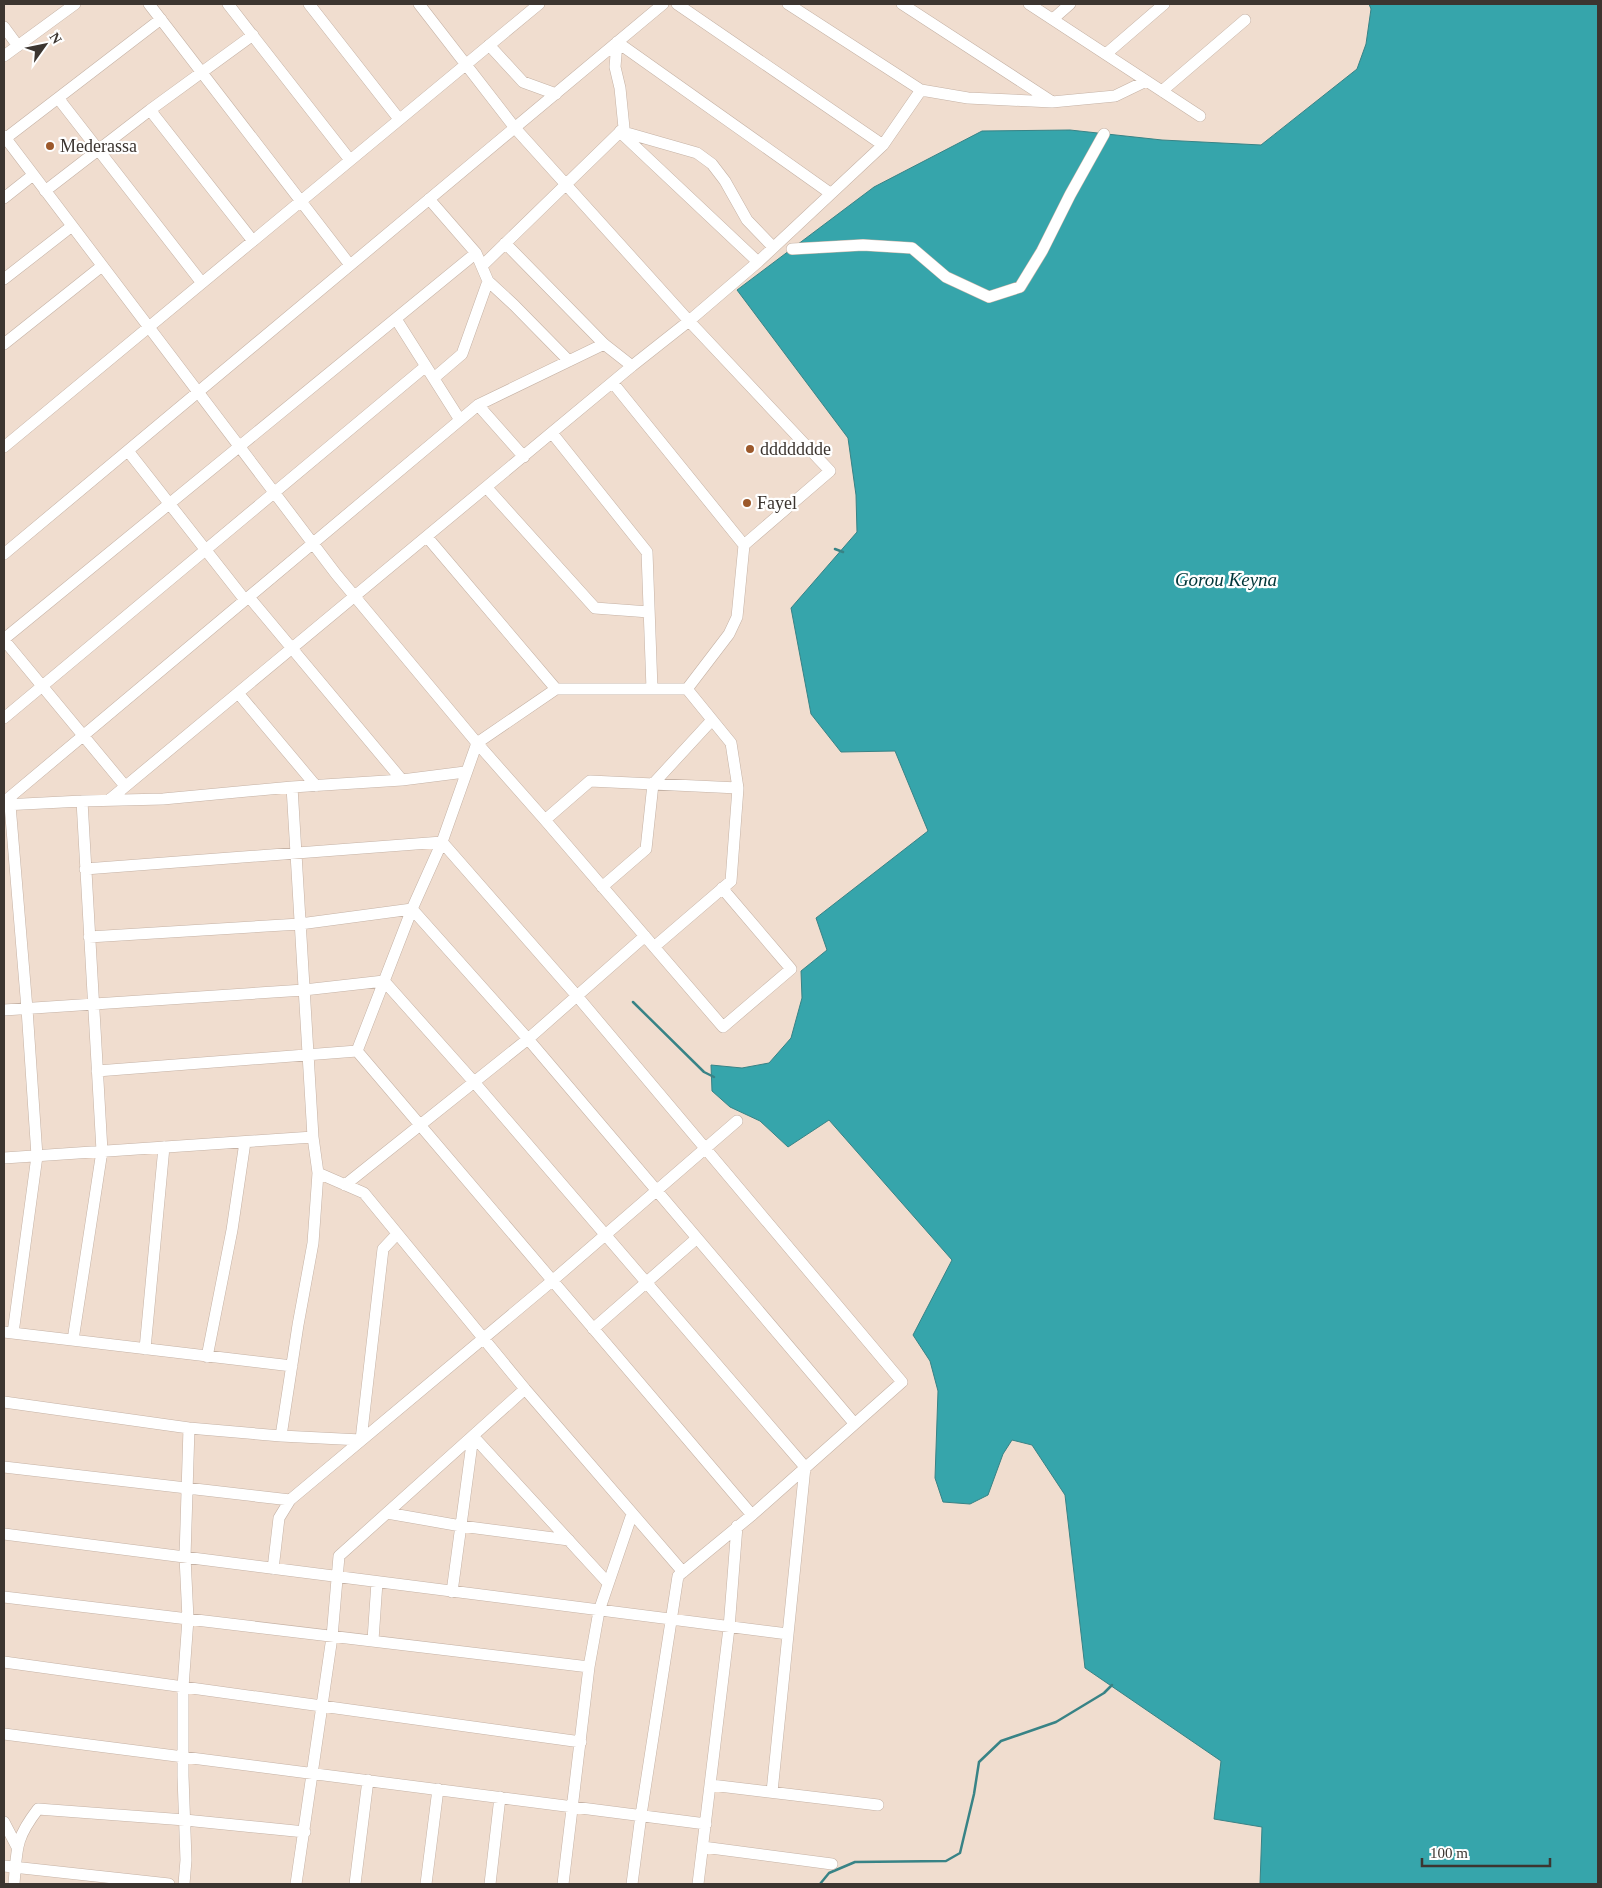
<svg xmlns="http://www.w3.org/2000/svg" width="1602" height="1888" viewBox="0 0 1602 1888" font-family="Georgia,serif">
	<rect width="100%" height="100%" fill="#f0ddcf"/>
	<path fill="#36a5ab" stroke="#388386" d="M1369,4H1598V1884H1260L1262,1827L1214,1819L1221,1761L1085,1668L1065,1495L1032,1445L1012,1440L1003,1454L988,1495L970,1504L943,1502L935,1478L938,1391L930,1361L913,1335L952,1260L829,1120L788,1147L760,1121L730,1107L712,1091L711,1065L742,1068L769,1063L791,1038L802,998L801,971L827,950L816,918L928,831L895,751L841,752L811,714L791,608L857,532L856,495L848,438L737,290L874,187L982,131L1070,130L1162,140L1261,145L1357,69L1366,44L1371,9Z"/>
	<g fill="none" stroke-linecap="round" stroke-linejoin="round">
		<path stroke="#388386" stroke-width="2.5" d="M835,549L843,552
			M633,1002L704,1072L714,1077
			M820,1884L829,1873L855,1862L946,1861L960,1853L974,1794L979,1762L1001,1741L1056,1722L1104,1693L1112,1685"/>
		<g stroke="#c5b2a5" stroke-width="12">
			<path id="minor" d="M149,4L350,265
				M228,4L350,160
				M309,4L399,119
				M419,4L515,128L689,321L830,471L744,545L737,617L729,634L687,689
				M677,4L883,145
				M788,4L921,90
				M902,4L1051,101
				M1029,4L1200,116
				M1053,19L1070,4
				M4,27L18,46
				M617,42L830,193
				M489,45L523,82L556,94
				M1106,54L1164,4
				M4,56L75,4
				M1162,91L1245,20
				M58,98L202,283
				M150,110L253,241
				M620,131L697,153L712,164L725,181L747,220L773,247
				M621,133L758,262
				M4,136L336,574L477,743L545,820L723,1027L791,969L722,888
				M6,138L161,19
				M45,191L150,110L253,35
				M4,198L33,175
				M429,199L476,253L488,281L514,305L569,361
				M505,243L604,344L632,366
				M792,249L863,245L912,248L946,277L989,297L1020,287L1042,251L1070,195L1104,134
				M482,266L624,128L620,88L615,67L617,42
				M4,279L72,226
				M396,319L460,420
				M4,344L102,266
				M434,378L462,354L488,281
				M613,383L744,545
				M478,405L524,457
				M552,433L647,552L652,689
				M4,447L539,4
				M128,451L245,600
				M487,488L595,608L649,612
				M427,537L556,689
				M4,554L663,4
				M249,597L402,780
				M4,639L476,253
				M4,640L125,786
				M687,689L731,743L738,788
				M238,693L316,786
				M4,718L426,366
				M109,800L632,366L689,321L758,262L883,145L921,90L968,98L1052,102L1115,96L1146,81
				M4,802L478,405L604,344
				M4,805L82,801L163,799L292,787L402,780L465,772
				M10,805L27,1009L37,1156L13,1333
				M545,820L590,781L738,788L731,881L654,947
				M85,869L442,842L577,996L902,1382L752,1515L678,1576L641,1815L632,1884
				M602,887L646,849L653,784L712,720
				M89,937L300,924L412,909L528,1039L854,1423
				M4,1010L304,990L384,981L474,1082L805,1467L772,1792
				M357,1051L752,1515
				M357,1051L412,909L442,842L477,743L556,689H687
				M97,1071L357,1051
				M4,1158L313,1137
				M318,1173L364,1193L525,1389L683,1572
				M345,1185L528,1039L645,936
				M593,1329L696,1239
				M4,1332L292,1366
				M73,1340L102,1151L82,801
				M145,1349L164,1147
				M207,1357L232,1230L245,1142
				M4,1402L189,1428L281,1436L361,1440L383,1249L397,1234
				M281,1436L298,1325L313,1243L318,1173L313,1137L292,787
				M473,1436L608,1583
				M4,1467L290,1500L552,1281L737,1121
				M387,1513L461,1526L569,1540
				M4,1534L788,1634
				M273,1569L279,1518L290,1500
				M452,1592L473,1436
				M4,1597L589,1667
				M373,1640L377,1582
				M4,1662L581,1742
				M4,1734L706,1824
				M711,1785L878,1805
				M4,1822L17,1847
				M703,1847L832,1864
				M4,1866L169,1884
				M14,1884C17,1848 15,1839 38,1809L185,1820L305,1832
				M184,1884L186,1860L183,1776V1687L188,1619L185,1557L189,1428
				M296,1884L332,1637L339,1556L525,1389
				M355,1884L368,1780
				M426,1884L438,1789
				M490,1884L500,1797
				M563,1884L589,1667L599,1611L632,1514
				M698,1884L729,1628L737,1526"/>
		</g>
		<use href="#minor" stroke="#fff" stroke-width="11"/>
	</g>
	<g fill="#9c582a" stroke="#fff" stroke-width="2">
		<circle cx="50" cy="146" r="5"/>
		<circle cx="750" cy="449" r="5"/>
		<circle cx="747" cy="503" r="5"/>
	</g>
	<g text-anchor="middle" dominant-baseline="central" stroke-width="4.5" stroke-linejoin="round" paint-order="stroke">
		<g font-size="18" fill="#3c3530" stroke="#fff" text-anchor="start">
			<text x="60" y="146">Mederassa</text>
			<text x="760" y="449">ddddddde</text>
			<text x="757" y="503">Fayel</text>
		</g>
		<g font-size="19" font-style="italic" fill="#013639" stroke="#fff">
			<text x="1226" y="579">Gorou Keyna</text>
		</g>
	</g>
	<rect width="1602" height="1888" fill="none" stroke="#3c3530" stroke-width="10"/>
	<g transform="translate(45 45) rotate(57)" stroke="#ffffff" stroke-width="4" paint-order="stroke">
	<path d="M0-4L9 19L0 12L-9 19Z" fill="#3c3530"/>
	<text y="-8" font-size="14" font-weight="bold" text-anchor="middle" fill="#3c3530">N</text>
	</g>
	<path d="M1422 1858v8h128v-8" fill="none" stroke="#3c3530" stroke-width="2.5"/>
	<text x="1430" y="1858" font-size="15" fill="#3c3530" stroke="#ffffff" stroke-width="4" paint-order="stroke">100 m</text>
</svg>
